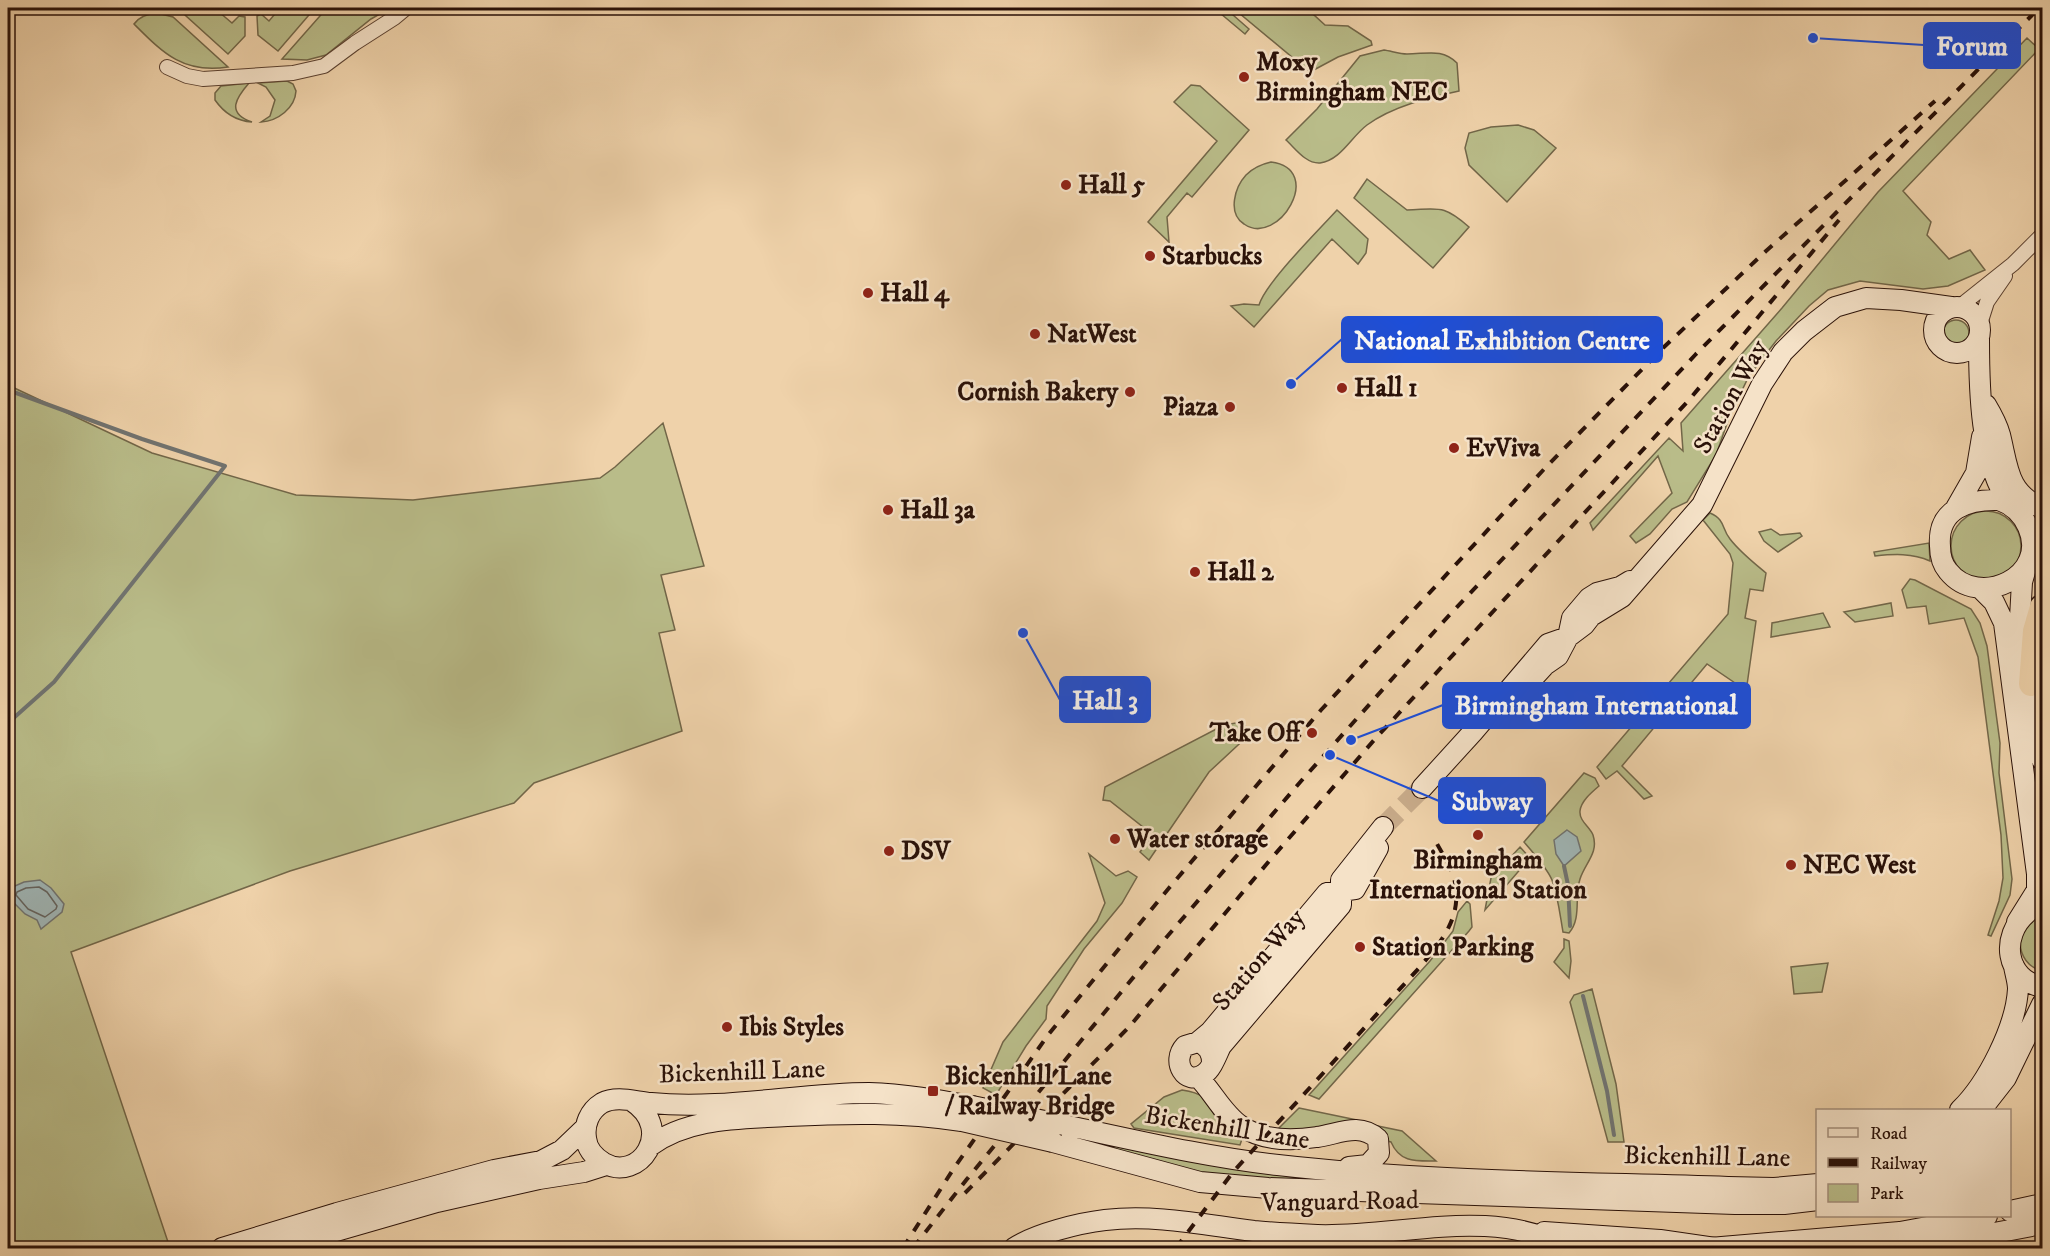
<svg xmlns="http://www.w3.org/2000/svg" width="2050" height="1256" viewBox="0 0 2050 1256" font-family="'IM FELL DW Pica',serif">
	<rect width="100%" height="100%" fill="#efd2aa"/>
	<filter id="stains"><feTurbulence type="fractalNoise" baseFrequency=".00333" numOctaves="4"/><feColorMatrix values="0 0 0 0 .2 0 0 0 0 .09 0 0 0 0 .02 0 0 0 .5 -.17"/></filter>
	<radialGradient id="worn" r=".72"><stop offset=".6" stop-color="#630" stop-opacity="0"/><stop offset="1" stop-color="#630" stop-opacity=".3"/></radialGradient>
	<path fill="#b9bc89" stroke="#726648" stroke-width="1.5" d="M188,8H223L219,12L232,23L239,16L245,17V36L228,54L185,15L184,12Z
		M280,8H315L278,51L258,35L257,16L261,14L269,21Z
		M327,8H372L380,14L371,19L326,55L307,60L282,59Z
		M1214,8H1225L1249,29L1245,34Z
		M1233,8H1312L1313,14L1325,25L1348,26L1371,41L1372,45L1338,57L1310,72Z
		M157,13L173,17L228,67C183,74 163,53 134,24C139,16 148,14 157,13Z
		M2027,38L2039,49L1903,191L1931,222L1927,235L1949,259L1970,250L1985,270L1948,286L1923,289L1860,281L1828,290L1809,306L1776,341L1749,376L1730,415L1716,455L1687,502L1672,509L1650,534L1636,543L1630,536L1672,493L1658,456L1593,530L1590,523L1669,438L1683,451L1681,423L1782,308L1878,192Z
		M1384,50C1391,51 1400,54 1407,54C1427,54 1442,48 1457,63L1459,91C1428,98 1393,106 1367,125C1351,137 1341,160 1320,163C1306,164 1295,148 1286,140L1317,109L1360,56Z
		M287,81L293,84L296,91C295,108 278,121 261,122L270,116L275,100L266,87L258,83Z
		M249,83C237,97 225,113 252,122C237,121 224,113 215,100V93L221,86Z
		M1191,85L1200,86L1249,130L1192,197L1187,193L1167,217L1169,242L1148,222L1217,141L1174,102Z
		M1518,125L1534,130L1556,148L1507,202L1469,165L1465,148L1469,133L1491,127Z
		M1271,162C1326,169 1278,248 1244,224C1227,213 1235,187 1246,175C1253,168 1262,164 1271,162Z
		M1367,179L1407,210C1439,209 1443,204 1469,227L1433,268L1354,198Z
		M1337,210L1368,239L1366,253L1358,264L1332,239L1254,327L1231,306L1244,304L1259,305C1266,282 1319,230 1337,210Z
		M1943 333a13 13 0 1 1 26 0a13 13 0 1 1-26 0Z
		M8,385L152,453L296,495L413,500L600,478L615,467L663,423L704,566L661,575L675,630L659,633L682,731L534,783L514,803L290,871L71,952L170,1248H8Z
		M1951 546a35 35 0 1 1 70 0a35 35 0 1 1-70 0Z
		M1710,513C1726,520 1721,528 1730,539C1740,552 1754,563 1766,573L1763,591L1750,589L1745,618L1756,621L1747,685L1744,689L1707,664L1622,766L1652,796L1644,799L1617,771L1606,779L1597,767L1728,614L1733,563L1730,554L1703,520Z
		M1771,529L1780,535L1800,533L1802,536L1778,552L1764,541L1759,532Z
		M1929,543L1930,561C1912,553 1894,554 1875,556L1874,552Z
		M1910,579L1915,580L1971,609L1980,623L1987,646L2000,743L1999,773L2012,879L2010,895L1991,936L1988,935L1999,901L2003,878L2001,835L1978,657L1964,618L1929,624L1926,606L1907,608L1902,590Z
		M1891,603L1893,616L1855,622L1844,612Z
		M1823,613L1830,627L1771,637L1772,623Z
		M1242,722L1251,733L1209,772L1149,860L1140,852L1153,835L1110,801L1103,800L1105,787L1224,725Z
		M1584,773L1595,778L1599,786C1592,792 1581,801 1580,811C1579,821 1590,827 1593,835C1599,853 1585,863 1580,879C1574,897 1582,918 1569,933L1563,932C1560,915 1558,896 1552,880C1548,870 1531,850 1524,842Z
		M1520,847L1530,858L1485,910L1491,878Z
		M1089,854L1116,876L1128,871L1137,877L1122,903L1084,949L1047,1006L1046,1019L1026,1046L996,1095L983,1088L1003,1042L1097,921L1105,903Z
		M1467,901L1470,904L1472,927L1469,931L1319,1099L1309,1095L1430,961L1453,931L1458,912Z
		M2042,916V971C2014,964 2012,923 2042,916Z
		M1564,939L1569,941L1571,961L1569,978L1554,962L1564,948Z
		M1828,963L1822,992L1794,994L1791,967Z
		M1592,989L1616,1084L1624,1142H1608L1570,1002L1574,995Z
		M1182,1090C1218,1095 1204,1111 1226,1129C1230,1133 1237,1135 1242,1139L1240,1145L1134,1128L1131,1124L1164,1097Z
		M1299,1108L1357,1120L1295,1134L1276,1131Z
		M1373,1125L1402,1131L1436,1161C1416,1161 1400,1163 1391,1142L1383,1140Z
		M1116,1144L1439,1183L1247,1180L1182,1171L1111,1152Z"/>
	<path fill="#9fb5b5" stroke="#707370" stroke-width="1.5" d="M1567,830L1577,837L1581,851L1564,866L1556,854L1554,840Z
		M40,880L51,888L64,904L62,912L41,929L37,920L25,914L8,897V889L24,882Z"/>
	<g fill="none" stroke-linecap="round" stroke-linejoin="round">
		<path stroke="#64635e" stroke-width="1.5" d="M39,887L47,892L57,906L56,909L45,917L28,909L16,895L17,892L26,888Z"/>
		<path stroke="#707370" stroke-width="4" d="M8,390L142,439L225,466L54,682L8,723
			M1564,866L1568,885L1570,926
			M1583,996L1607,1091L1614,1135"/>
		<path stroke="#c8ab8a" stroke-width="20" stroke-dasharray="20 10" stroke-linecap="butt" d="M1383,827L1422,788"/>
		<g stroke="#5b4130" stroke-width="16">
			<path id="street" d="M167,67L187,76L203,79L293,73L324,66L355,43L394,18L406,8
				M1959,307L2013,264L2042,235
				M1980,324L1987,302L2005,276"/>
		</g>
		<g stroke="#2a1108" stroke-width="22">
			<path id="secondary" d="M1934 330a23 23 0 1 1 46 0a23 23 0 1 1-46 0Z
				M1979,339C1979,387 1980,464 2010,504
				M1986,405C1992,415 1997,424 2000,435C2008,467 2007,493 2042,508
				M1999,500C2013,505 2022,513 2028,527C2050,576 1979,610 1948,571C1942,564 1940,555 1940,546C1937,509 1968,499 1999,500Z
				M1956,508L1976,473L1982,437
				M2026,568L2022,582L2020,618L2042,760
				M1981,589L1994,602L2004,623L2037,874V890L2017,922
				M1534,677L1545,665L1558,656L1568,637L1572,618L1589,598L1597,593L1620,587L1630,581
				M1422,788L1473,732L1548,644L1568,637L1584,625L1591,616L1622,597L1702,505L1762,384L1783,352L1804,331L1835,307L1866,298L1901,300L1951,307
				M2027,913C2000,936 2005,979 2042,987
				M1198,1042L1210,1032L1327,893L1355,889L1378,848
				M1212,1063C1212,1052 1208,1046 1198,1042L1185,1046C1171,1061 1185,1087 1204,1074C1212,1069 1217,1054 1221,1046L1341,905V880L1383,827
				M1198,1077C1213,1092 1223,1114 1241,1126C1263,1141 1292,1141 1317,1137C1339,1134 1359,1122 1378,1139L1379,1153L1368,1165L1349,1167
				M632,1101C676,1130 639,1183 604,1163C594,1157 587,1149 586,1138C584,1125 589,1111 602,1103C617,1095 636,1102 651,1103C672,1105 694,1105 715,1104C766,1102 818,1093 869,1093C904,1094 938,1100 972,1106
				M1960,1110C1987,1084 2016,1027 2018,989C2018,981 2015,973 2014,966
				M1981,1110L2006,1078L2042,1004
				M1064,1125C1135,1140 1206,1157 1278,1165C1427,1182 1578,1182 1728,1187L1774,1188L1818,1184
				M1053,1142L1200,1182L1268,1188L1735,1204H1784L1818,1200
				M650,1146C689,1117 741,1119 787,1116C849,1113 901,1112 962,1121
				M2010,1211L2042,1204
				M1544,1232L1660,1240L1715,1248
				M222,1248L337,1213L494,1170L541,1161L562,1150L585,1128
				M277,1248L437,1202L539,1179L584,1172L606,1165
				M1014,1248C1035,1234 1079,1223 1105,1220C1155,1214 1205,1225 1254,1231C1275,1233 1296,1234 1317,1235C1400,1238 1490,1205 1568,1248
				M1710,1248L1900,1232L1987,1216
				M1916,1248L2042,1224"/>
		</g>
		<g stroke="#2a1108" stroke-width="27">
			<path id="highway" d="M2031,684L2035,631L2042,607"/>
		</g>
		<use href="#street" stroke="#f5e2c8" stroke-width="14"/>
		<use href="#secondary" stroke="#f5e2c8" stroke-width="20"/>
		<use href="#highway" stroke="#efd2aa" stroke-width="24"/>
		<path stroke="#2a1108" stroke-width="4" stroke-dasharray="10 10" stroke-linecap="butt" d="M965,1193L1129,1027L1270,860L1375,739L1689,400L1839,220
			M903,1248L954,1168L1048,1035L1169,888L1321,710L1547,466L1664,347L1766,251L1935,101
			M913,1248L967,1179L1165,939L1302,780L1442,623L1696,354L2039,8
			M1176,1248L1233,1172L1419,968C1440,943 1462,919 1455,883C1453,868 1442,854 1435,840"/>
		<g stroke="#2a1108" stroke-width="22" stroke-linecap="butt">
			<path id="secondary-bridge" d="M972,1106L1064,1125
				M962,1121L1053,1142"/>
		</g>
		<use href="#secondary-bridge" stroke="#f5e2c8" stroke-width="20"/>
	</g>
	<g fill="#8f2418" stroke="#f5e2c8" stroke-width="2">
		<circle cx="1244" cy="77" r="6"/>
		<circle cx="1066" cy="185" r="6"/>
		<circle cx="1150" cy="256" r="6"/>
		<circle cx="868" cy="293" r="6"/>
		<circle cx="1035" cy="334" r="6"/>
		<circle cx="1342" cy="388" r="6"/>
		<circle cx="1130" cy="392" r="6"/>
		<circle cx="1230" cy="407" r="6"/>
		<circle cx="1454" cy="448" r="6"/>
		<circle cx="888" cy="510" r="6"/>
		<circle cx="1195" cy="572" r="6"/>
		<circle cx="1312" cy="733" r="6"/>
		<circle cx="1478" cy="835" r="6"/>
		<circle cx="1115" cy="839" r="6"/>
		<circle cx="889" cy="851" r="6"/>
		<circle cx="1791" cy="865" r="6"/>
		<circle cx="1360" cy="947" r="6"/>
		<circle cx="727" cy="1027" r="6"/>
		<rect x="927" y="1085" width="12" height="12" rx="3"/>
	</g>
	<g text-anchor="middle" dominant-baseline="central" stroke-width="5" stroke-linejoin="round" paint-order="stroke">
		<g font-size="26" font-weight="bold" fill="#2a1108" stroke="#f5e2c8" text-anchor="start">
			<text x="1256" y="62">Moxy<tspan x="1256" dy="30">Birmingham NEC</tspan></text>
			<text x="1078" y="185">Hall 5</text>
			<text x="1162" y="256">Starbucks</text>
			<text x="880" y="293">Hall 4</text>
			<text x="1047" y="334">NatWest</text>
			<text x="1354" y="388">Hall 1</text>
			<text x="1118" y="392" text-anchor="end">Cornish Bakery</text>
			<text x="1218" y="407" text-anchor="end">Piaza</text>
			<text x="1466" y="448">EvViva</text>
			<text x="900" y="510">Hall 3a</text>
			<text x="1207" y="572">Hall 2</text>
			<text x="1300" y="733" text-anchor="end">Take Off</text>
			<text x="1127" y="839">Water storage</text>
			<text x="901" y="851">DSV</text>
			<text x="1478" y="860" text-anchor="middle">Birmingham<tspan x="1478" dy="30">International Station</tspan></text>
			<text x="1803" y="865">NEC West</text>
			<text x="1372" y="947">Station Parking</text>
			<text x="739" y="1027">Ibis Styles</text>
			<text x="945" y="1076">Bickenhill Lane<tspan x="945" dy="30">/ Railway Bridge</tspan></text>
		</g>
		<g font-size="26" fill="#2a1108" stroke="#f5e2c8">
			<text transform="translate(1731 397) rotate(-61)">Station Way</text>
			<text transform="translate(1259 960) rotate(-49)">Station Way</text>
			<text transform="translate(742 1072) rotate(-2)">Bickenhill Lane</text>
			<text transform="translate(1227 1128) rotate(9)">Bickenhill Lane</text>
			<text transform="translate(1707 1157) rotate(1)">Bickenhill Lane</text>
			<text transform="translate(1340 1202) rotate(-1)">Vanguard Road</text>
		</g>
	</g>
	<path fill="none" stroke="#1d4ed8" stroke-width="2" d="M1813 38L1924 45M1291 384L1342 339M1023 633L1060 700M1351 740L1443 705M1330 755L1439 801"/>
	<g fill="#1d4ed8" stroke="#f5e2c8" stroke-width="2">
		<circle cx="1813" cy="38" r="6"/>
		<circle cx="1291" cy="384" r="6"/>
		<circle cx="1023" cy="633" r="6"/>
		<circle cx="1351" cy="740" r="6"/>
		<circle cx="1330" cy="755" r="6"/>
	</g>
	<g fill="#1d4ed8" stroke="#1d4ed8" stroke-width="2">
		<rect x="1924" y="23" width="96" height="45" rx="6"/>
		<rect x="1342" y="317" width="320" height="45" rx="6"/>
		<rect x="1060" y="677" width="90" height="45" rx="6"/>
		<rect x="1443" y="683" width="307" height="45" rx="6"/>
		<rect x="1439" y="778" width="106" height="45" rx="6"/>
	</g>
	<g font-size="27" text-anchor="middle" font-weight="bold" fill="#fff">
		<text x="1972" y="55">Forum</text>
		<text x="1502" y="349">National Exhibition Centre</text>
		<text x="1105" y="709">Hall 3</text>
		<text x="1596" y="714">Birmingham International</text>
		<text x="1492" y="810">Subway</text>
	</g>
	<rect width="2050" height="1256" fill="none" stroke="#efd2aa" stroke-width="30"/>
	<rect x="9" y="9" width="2032" height="1238" fill="none" stroke="#2a1108" stroke-width="3"/>
	<rect x="15" y="15" width="2020" height="1226" fill="none" stroke="#2a1108" stroke-width="1.5"/>
	<rect x="1816" y="1109" width="195" height="108" fill="#f5e2c8" stroke="#a48e7b" stroke-width="1.5"/>
	<rect x="1828" y="1128" width="30" height="9" fill="#f5e2c8" stroke="#a48e7b" stroke-width="1.5"/>
	<text x="1870" y="1139" font-size="18" fill="#2a1108">Road</text>
	<rect x="1828" y="1158" width="30" height="9" fill="#2a1108" stroke="#a48e7b" stroke-width="1.5"/>
	<text x="1870" y="1169" font-size="18" fill="#2a1108">Railway</text>
	<rect x="1828" y="1184" width="30" height="18" fill="#b9bc89" stroke="#a48e7b" stroke-width="1.5"/>
	<text x="1870" y="1199" font-size="18" fill="#2a1108">Park</text>
	<rect width="100%" height="100%" filter="url(#stains)"/>
	<rect width="100%" height="100%" fill="url(#worn)"/>
</svg>
